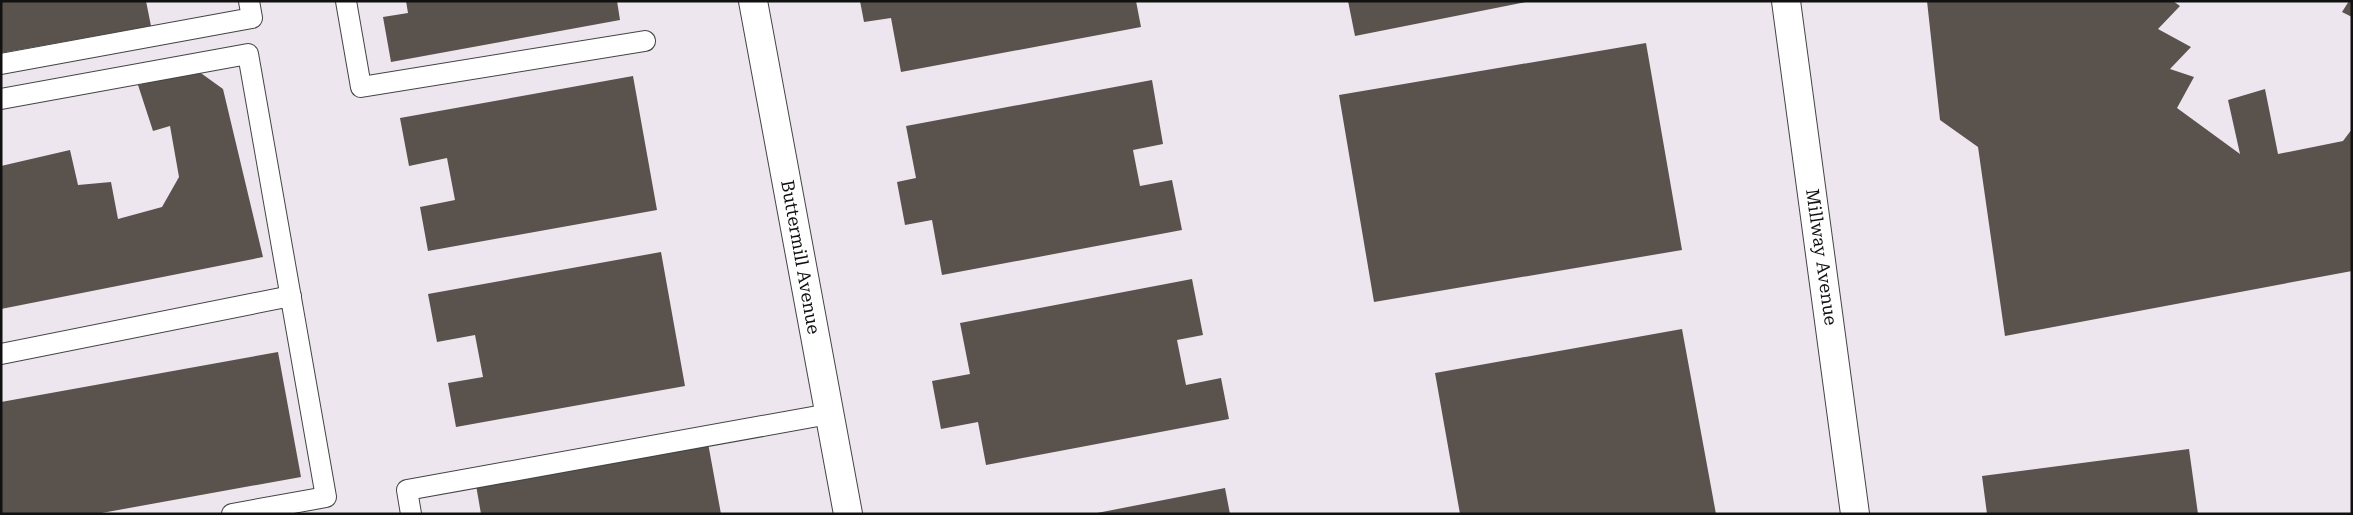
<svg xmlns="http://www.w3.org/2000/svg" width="2353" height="515" viewBox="0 0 2353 515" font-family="'Roboto Serif',serif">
	<rect width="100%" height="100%" fill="#fffdf5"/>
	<path fill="#eee6ef" d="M1,1H2352V514H1Z"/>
	<path fill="#5a524d" d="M1,1H146L151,26L1,53Z
		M406,1H617L620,20L391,62L383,17L408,13Z
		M860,1H1136L1141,27L901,72L891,18L864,22Z
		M1348,1H1526V2L1355,36Z
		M1927,1H2173L2180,6L2158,29L2191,47L2170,69L2194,77L2177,108L2240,154L2228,100L2265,89L2278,154L2343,141L2352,129V271L2005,336L1978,147L1940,120Z
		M2349,1H2352V17L2342,12Z
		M1646,43L1682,250L1374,302L1339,95Z
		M198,71L223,89L263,257L1,309V166L70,150L78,185L111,182L118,219L162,207L179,177L170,126L153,131L138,85Z
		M633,76L657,210L428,251L420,207L455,200L447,158L409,166L400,118Z
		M1152,80L1163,144L1133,150L1140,186L1172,180L1182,230L942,275L932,220L905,225L897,182L916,178L906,126Z
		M661,252L685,386L456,427L448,383L483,377L475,335L437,342L428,294Z
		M1192,279L1203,335L1177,340L1186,385L1221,378L1229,419L986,465L978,422L941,429L932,381L970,374L960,323Z
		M1682,329L1716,514H1460L1435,373Z
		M278,352L301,477L96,514H1V402Z
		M708,443L721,514H481L476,485Z
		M2189,449L2198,514H1987L1982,476Z
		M1225,488L1230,514H1097V513Z"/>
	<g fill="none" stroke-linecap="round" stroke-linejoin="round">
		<g stroke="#444" stroke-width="22">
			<path id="service" d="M346,1L361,87L645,41
				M1,64L252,18L249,1
				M1,99L248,54L326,497L232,514
				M1,354L291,296
				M411,514L407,490L829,414"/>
		</g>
		<g stroke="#444" stroke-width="30">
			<path id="minor" d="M753,1L848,514
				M1786,1L1855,514"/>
		</g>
		<use href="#service" stroke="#fff" stroke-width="20"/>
		<use href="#minor" stroke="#fff" stroke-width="28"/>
	</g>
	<g text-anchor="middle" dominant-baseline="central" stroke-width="5" stroke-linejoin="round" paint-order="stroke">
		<g font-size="18" fill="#111" stroke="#fff">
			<text transform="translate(801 257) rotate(80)">Buttermill Avenue</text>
			<text transform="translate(1822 257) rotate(82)">Millway Avenue</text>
		</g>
	</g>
	<rect width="2353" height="515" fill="none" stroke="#111111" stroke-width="5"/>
</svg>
